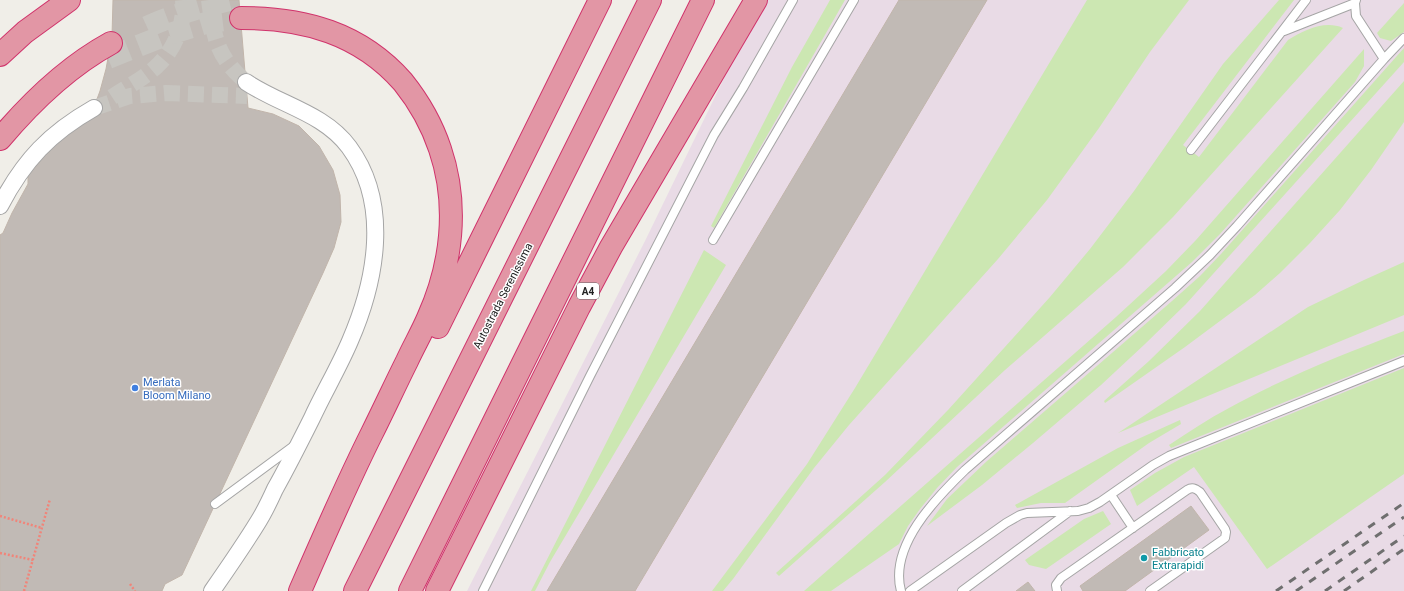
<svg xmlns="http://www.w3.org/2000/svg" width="1404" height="591" viewBox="0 0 1404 591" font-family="Roboto,sans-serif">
	<rect width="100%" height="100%" fill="#f0eee8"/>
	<path fill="#e9dbe6" d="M762,0H1404V591H467L645,241Z"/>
	<path fill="#cce7b2" d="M830,0H845L714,228L711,226L792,67Z
		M1087,0H1189L1150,52L1099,128L1047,200L998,259L849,425L814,468L733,579L723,591H712L807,464L855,388Z
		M1279,0H1294L1183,145L1199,157L1288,40C1304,30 1325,20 1343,28L1173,217L1123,267L1005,370L885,482L779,576L776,573L885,475L948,410L1050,297L1090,249L1134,191L1223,64Z
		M1404,3V32L1391,41L1380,38L1377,33Z
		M1404,48V62L1186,304L1145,344L1101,385L1033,443L982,485L927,526L947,499L987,461L1172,301L1200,276L1221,254Z
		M1364,49V66L1355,82L1220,234L1192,262L957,467L937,488L920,509L908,526L899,544L831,591H804L1116,317L1166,271L1196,240Z
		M1404,81V122L1371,170L1340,210L1310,243L1280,273L1255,295L1185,347L1105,403L1104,401L1149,361L1200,311Z
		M704,250L726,265L550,562L535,591H531Z
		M1404,262V315L1118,433L1308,307L1364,280Z
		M1404,331V354L1171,448L1169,445C1189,432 1208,419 1229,408C1285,377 1344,354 1404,331Z
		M1404,368V474L1267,569L1194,467L1137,506L1130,490L1155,473L1184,457Z
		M1180,420L1181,424L1149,443L1065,503H1041L1017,508L1015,505L1118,448Z
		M1103,511L1111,524L1046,569L1029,565L1025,560L1084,519Z"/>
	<path fill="#c1bab5" stroke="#c1b5ab" d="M113,0H239L248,108L273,114L299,126L319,146L333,170L340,195L341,222L334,248L323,273L182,575L165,584L162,591H0V235L3,233L12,213L28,184V176L41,160L61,139L90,118L100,91L106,69L112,36Z
		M899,0H987L635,591H547Z
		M1191,506L1209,530L1125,591H1083L1080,586Z
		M1028,582L1035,591H1016Z"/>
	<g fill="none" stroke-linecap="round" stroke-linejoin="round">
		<path stroke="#c7c5c0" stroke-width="16" stroke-dasharray="16 8" stroke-linecap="butt" d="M209,0C214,37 216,56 246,82
			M112,97C127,87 145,78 158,65C175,49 185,23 183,0
			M94,108L130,96L166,93L247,96"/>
		<path stroke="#c7c5c0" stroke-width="22" stroke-dasharray="22 11" stroke-linecap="butt" d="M147,27C173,15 201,7 229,0
			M108,58L166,35L209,22L241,18"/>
		<g stroke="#a5a5a5" stroke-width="10">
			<path id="service" d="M1284,31L1355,3L1356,0
				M1384,59L1404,38
				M1191,150L1306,0
				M713,240L854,0
				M1111,495L1133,528
				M215,504L295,445
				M483,591L590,376L714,135L743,88L793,0
				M901,591C889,546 935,499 965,470L1175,288L1210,255L1237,226L1384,59L1356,16L1355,3
				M910,591L1006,523L1020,515L1027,513L1078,511L1089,508L1100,502L1153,465L1169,456L1404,361
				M962,591L1070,511
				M1057,591L1056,585L1061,578L1187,490C1192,487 1195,488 1200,492L1225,529L1226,532L1225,538L1150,591"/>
		</g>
		<g stroke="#a5a5a5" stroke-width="18">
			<path id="minor" d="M0,206C24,160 50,133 94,108
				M212,591C228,568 244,545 258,522C265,511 270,500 275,489C288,466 300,442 312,418C324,392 339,367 350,341C376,281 391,204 349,147C324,113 280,105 246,82"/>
		</g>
		<g stroke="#d0336b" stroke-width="24">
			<path id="motorway" d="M241,18C304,18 360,33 403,82C419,102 432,125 440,149C459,205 452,265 428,318C422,332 414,346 407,361C395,385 384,409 372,433C346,485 323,538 300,591
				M0,55L25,32L69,0
				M0,139C32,101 67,67 111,43
				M438,327L600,0
				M355,591L650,0
				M410,591L703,0
				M437,591L579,307L611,247L756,0"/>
		</g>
		<path stroke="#f18479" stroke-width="2.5" stroke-dasharray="2 2" stroke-linecap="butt" d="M0,516L42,528
			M0,553L33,560
			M130,584L135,591
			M24,591L50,499"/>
		<use href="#service" stroke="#fff" stroke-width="8"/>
		<use href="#minor" stroke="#fff" stroke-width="16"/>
		<use href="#motorway" stroke="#e296a5" stroke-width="22"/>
		<path stroke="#6f6f6f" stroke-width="3" stroke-dasharray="8 8" stroke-linecap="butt" d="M1276,591L1404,503
			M1296,591L1404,517
			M1325,591L1404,536
			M1344,591L1404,549"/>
	</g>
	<circle fill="#3f7fe0" stroke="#fff" stroke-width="1.5" cx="135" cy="388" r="4"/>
	<circle fill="#0f9aa8" stroke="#fff" stroke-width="1.5" cx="1144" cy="558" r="4"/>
	<g text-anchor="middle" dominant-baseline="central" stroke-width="3" stroke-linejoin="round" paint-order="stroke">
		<rect fill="#fff" stroke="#646464" stroke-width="1" x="577" y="283" width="22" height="16" rx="3"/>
		<g font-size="10" font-weight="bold" fill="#212121">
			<text x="588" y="291">A4</text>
		</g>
		<g font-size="11" fill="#212121" stroke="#fff">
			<text transform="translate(503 296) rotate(-63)">Autostrada Serenissima</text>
		</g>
		<g font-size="11" fill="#366cbe" stroke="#fff" text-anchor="start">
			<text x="143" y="382">Merlata<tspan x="143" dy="13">Bloom Milano</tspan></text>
		</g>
		<g font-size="11" fill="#0d838f" stroke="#fff" text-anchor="start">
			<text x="1152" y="552">Fabbricato<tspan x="1152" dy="13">Extrarapidi</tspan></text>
		</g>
	</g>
</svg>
